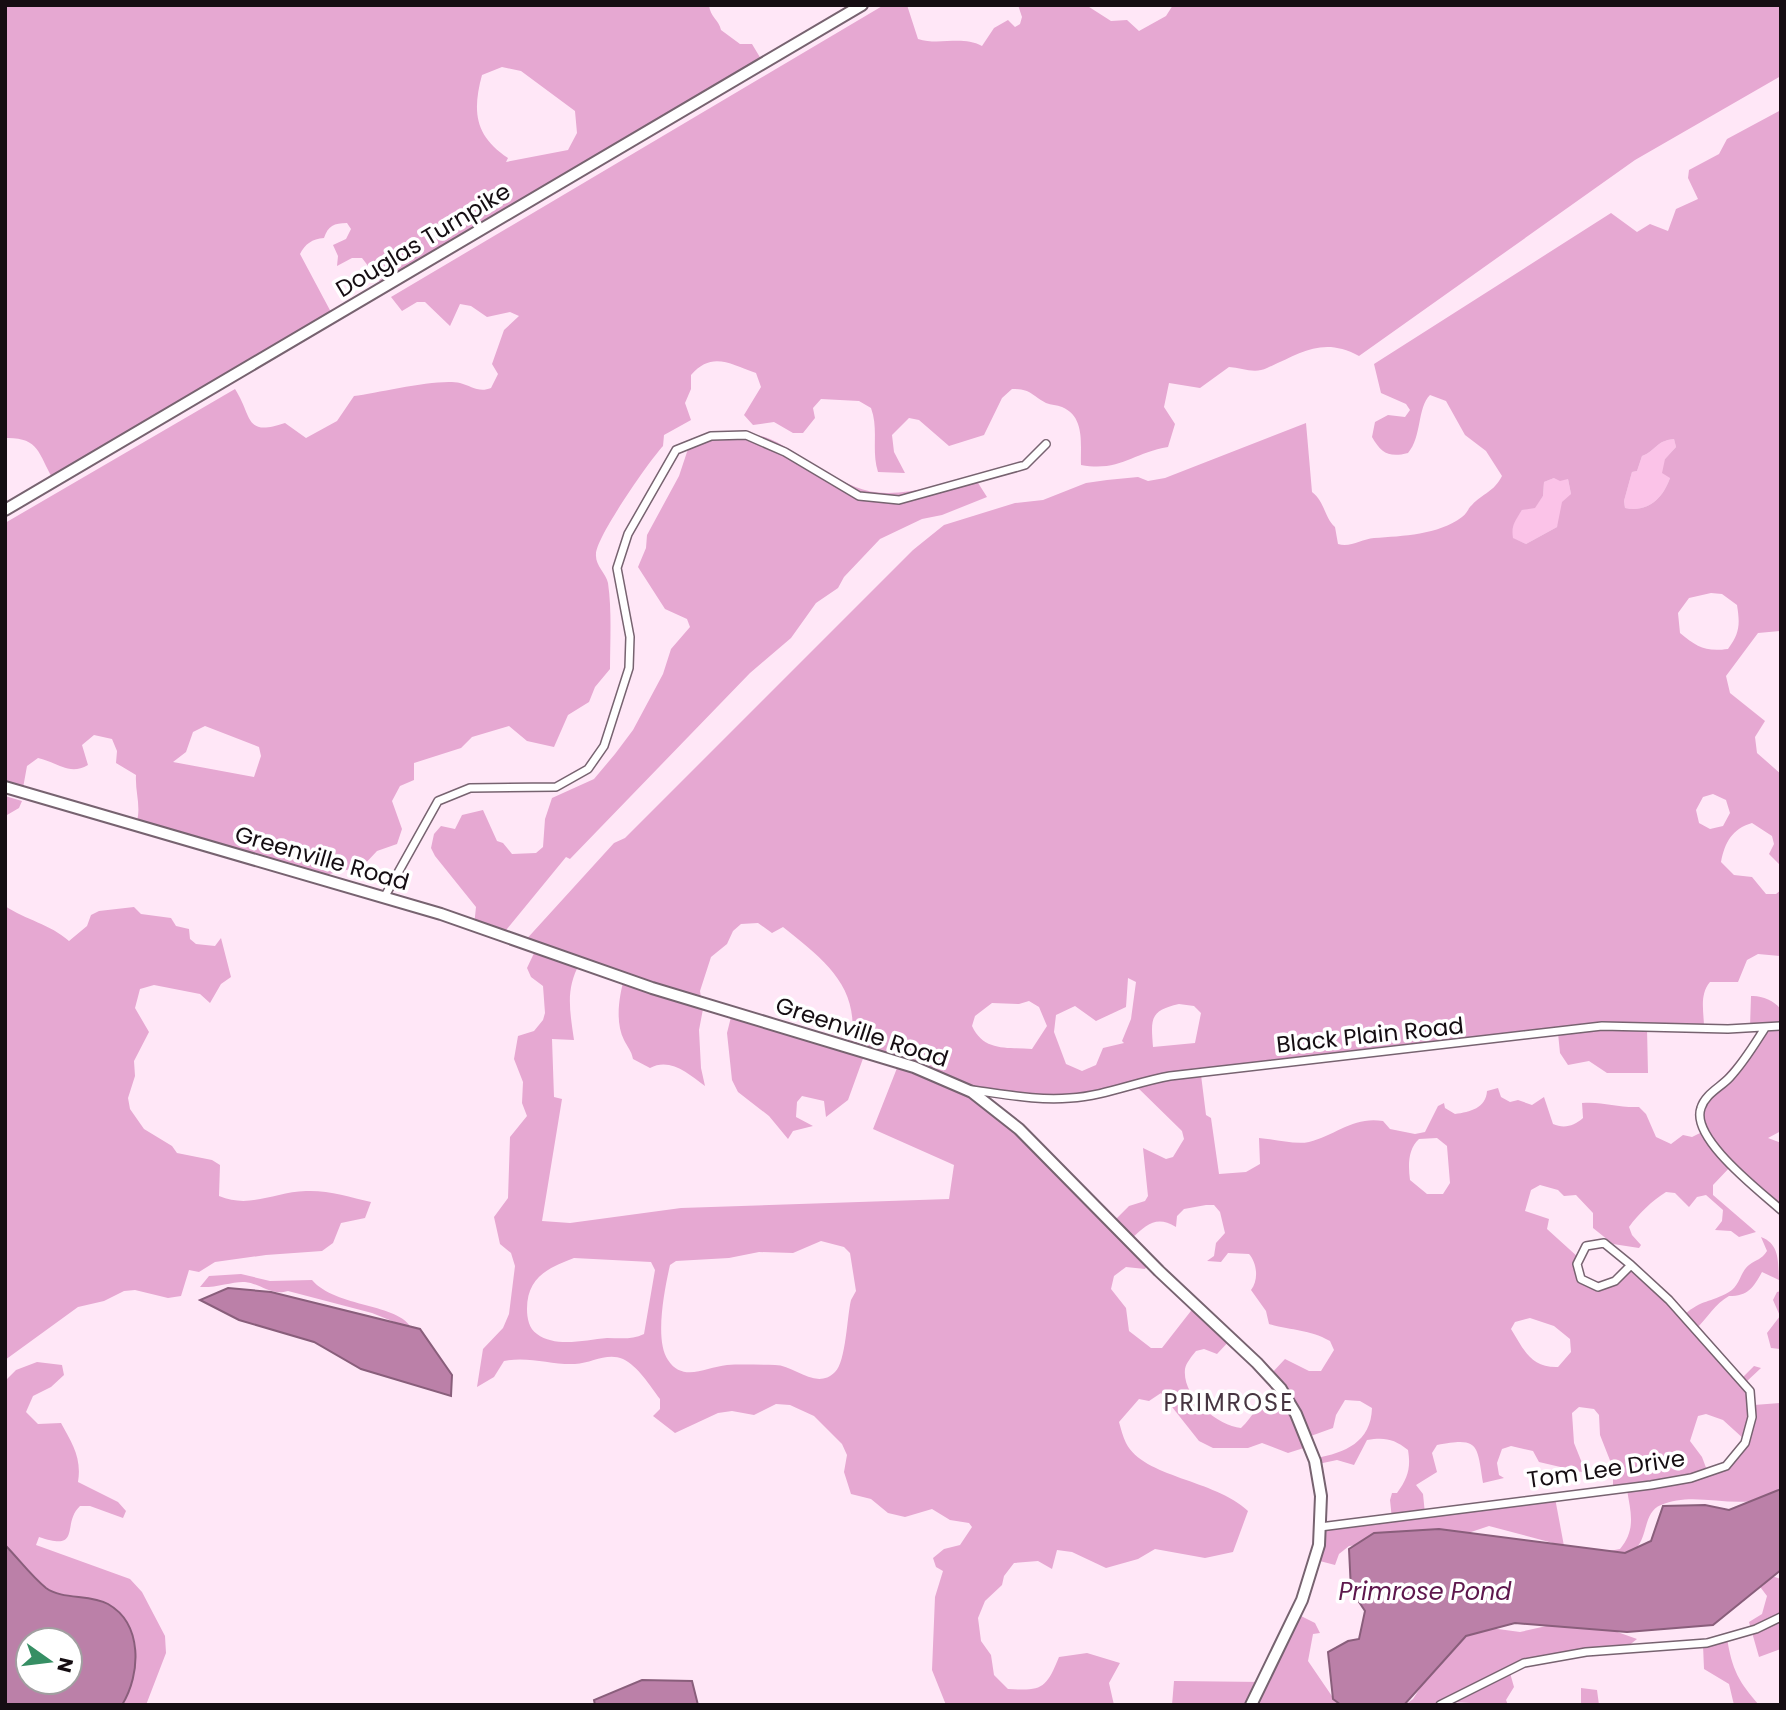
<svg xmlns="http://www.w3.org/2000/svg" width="1786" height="1710" viewBox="0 0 1786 1710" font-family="Poppins,sans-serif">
	<rect width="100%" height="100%" fill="#ffe7f7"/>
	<path fill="#fbc3e8" d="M1674,439L1676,447L1665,459L1670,478C1663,498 1648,513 1625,508L1624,501L1632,472L1637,471L1642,456C1656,451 1655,441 1674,439Z
		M1554,478L1568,479L1571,494L1557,527L1526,544L1512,538C1511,525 1515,520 1522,510L1535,507L1543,496L1544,482Z"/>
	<path fill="#e6a8d2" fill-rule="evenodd" d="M5,5H709C710,17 719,20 721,30L740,44H752L761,59L382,284L362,258H352L337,266L338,256L333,245L346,239L351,229L347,223C334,223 328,226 324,238C312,239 305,244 300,254L332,314L53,479C38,453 39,437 5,438ZM502,67L521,71L575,111L577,133L568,150L506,162L508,158C475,136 472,112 482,75Z
		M884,5H907L918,39C940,46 961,35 982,46L994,28L1008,20L1015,27L1020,24L1022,17L1018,5H1086L1111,21L1127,20L1139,31L1166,16L1173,5H1781V76L1635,160L1359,356C1322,336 1300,354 1267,368C1255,374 1242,368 1229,367L1200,388L1169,383L1164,407L1175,424L1168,447C1132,453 1120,472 1081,465C1080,446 1086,417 1062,407C1057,405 1051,405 1046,403C1031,395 1031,389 1012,389L1002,398L984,435L949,446L919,420L909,418L892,435L894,452L905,473L878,472C871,450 879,429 871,408L859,401L821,399L813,408L815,418L803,433H793L774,422L753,425L744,415L761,387L756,373C730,364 712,351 691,375V389L685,403L691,420L664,435L663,446C650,460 596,537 596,554C595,566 606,573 608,583C612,611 610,641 610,669L595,687L589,702L568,715L554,747L527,741L509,726L472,737L461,748L414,763V780L400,786L392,801L402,829L397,844L377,851L363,866L317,877L137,821C141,805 135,792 136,775L116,763L117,751L112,739L94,735L82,745L88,765C69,776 57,762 38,758L27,766L23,788L5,783V523L235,389C253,417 244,437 285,423L306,438L337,421L354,396C379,393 438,378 460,383C471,386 479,393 491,388L498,374L492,364L504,330L519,316L510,312L487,317L471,306L460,304L450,326L425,302H417L402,311L391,297ZM205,726L259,747L261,756L254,777L173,762L186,752L193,732Z
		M1781,110V631L1758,633L1726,676L1730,693L1765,721L1755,737L1757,753L1781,774V866L1769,854L1774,844L1772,836L1752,823C1732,829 1725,842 1721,862L1734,875L1752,877L1766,894H1776L1781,890V956L1758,954L1747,960L1738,982H1710C1699,995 1704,1012 1704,1028H1647L1648,1073H1607L1589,1061L1568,1065L1560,1053L1558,1033L1201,1075L1206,1115L1211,1118L1219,1174L1246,1172L1260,1164L1259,1138C1274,1139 1295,1145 1309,1142C1336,1135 1354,1116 1383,1121L1390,1129L1415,1134L1425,1132L1438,1106L1444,1103L1445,1108L1455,1114C1470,1112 1486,1108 1487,1091L1498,1088L1501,1097L1510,1102L1518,1100L1532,1105L1544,1097L1553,1124C1564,1129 1574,1126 1583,1118L1582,1103C1602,1101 1618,1108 1639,1107L1646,1114L1656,1137L1671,1144L1683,1135L1692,1137L1704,1131C1698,1093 1741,1059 1764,1032L1750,1027L1751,996C1761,995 1776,1001 1781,1010V1131L1768,1138L1781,1143V1210L1732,1165L1713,1185V1195L1756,1232L1739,1237L1731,1231L1715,1230L1722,1221L1723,1210L1706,1195L1697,1197L1689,1207L1675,1193L1666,1192C1652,1201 1639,1213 1629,1227L1632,1235L1641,1245L1639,1248L1613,1244L1593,1228V1213L1576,1195L1564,1196L1558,1190L1540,1185L1531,1190L1525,1211L1549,1219L1547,1229L1579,1258L1582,1279L1605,1287L1632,1266L1684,1315C1702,1299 1710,1303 1729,1292C1740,1286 1740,1272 1749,1265C1757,1259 1761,1260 1767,1251L1761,1237C1780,1244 1778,1262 1779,1280L1762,1272C1753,1288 1748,1296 1729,1296C1715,1304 1708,1317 1696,1329L1741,1379L1754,1366L1761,1368L1745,1383L1754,1405L1781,1403V1487C1775,1491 1768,1497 1762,1499C1730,1508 1693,1491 1661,1505C1641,1513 1650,1542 1630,1553C1620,1558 1599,1555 1587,1555L1620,1549C1636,1530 1631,1513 1627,1490L1613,1489V1468L1600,1435L1599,1415L1594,1409L1579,1407L1572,1413L1574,1443L1586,1473L1539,1462L1533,1451L1511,1446L1502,1449L1497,1463L1499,1475L1504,1478L1483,1483C1477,1444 1479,1437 1437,1445L1432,1453L1437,1472L1416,1485L1423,1494L1425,1514L1555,1498L1564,1546L1489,1526L1468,1533L1349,1546L1339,1554L1335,1565L1316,1560L1322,1528L1392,1519L1390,1500L1392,1493H1397C1408,1478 1411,1468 1408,1450C1394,1439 1385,1437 1367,1440L1354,1465L1337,1460L1318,1464L1316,1458C1345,1453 1371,1442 1372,1408L1360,1401L1345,1400L1336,1415L1333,1428L1308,1437L1310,1446L1288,1453L1262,1443L1248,1448H1213L1199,1441L1161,1393L1149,1401L1139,1399L1119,1422C1121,1429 1123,1437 1126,1443C1144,1478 1214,1479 1248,1511L1233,1552L1205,1558L1155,1549L1138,1559L1106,1568L1072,1552L1057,1550L1052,1569L1038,1561L1014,1563L1004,1576L1002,1585L985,1601L978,1618L981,1641L991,1655L994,1675L1008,1689C1042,1691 1046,1689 1059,1657L1087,1653L1120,1663L1109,1683L1114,1705H946L932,1670L935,1597L943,1571L936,1567L933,1558L944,1549L960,1545L972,1527L969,1523L950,1520L932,1509L905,1517L888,1513L871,1499L851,1494L844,1472L847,1455L842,1444L814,1416L790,1405L776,1404L754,1415L732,1411L718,1413L675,1433L653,1416L660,1409V1399C650,1386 638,1366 623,1359C607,1352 592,1363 575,1364C551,1365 529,1356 504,1361L494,1377L477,1387L483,1349L503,1328L509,1314L515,1266L511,1253L500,1244L494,1217L508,1198L510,1137L527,1116L522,1103L523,1082L514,1059L518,1036L534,1031L543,1020L545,1013L543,986L531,977L527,968L536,949L523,943L614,843L625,838L913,550L944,525L1015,503L1043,500L1086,483L1107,480L1138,477L1148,481L1165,478L1306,423L1312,492C1325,502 1324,517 1335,527L1338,544C1350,548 1362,539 1374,538C1403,536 1438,535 1462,517C1467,514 1468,508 1472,505C1483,493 1494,492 1502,476L1486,451L1465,435L1446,401L1430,395C1417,408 1422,437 1408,453C1389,458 1381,453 1372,437L1375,422L1388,415L1405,417L1410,410L1406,404L1381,393L1374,364L1611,213L1637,232L1650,224L1668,231L1676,209L1698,199L1688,178L1689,170L1719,154L1727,139ZM1674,439L1676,447L1665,459L1662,473L1670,478C1663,498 1648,513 1625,508L1624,501L1632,472L1637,471L1642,456C1656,451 1655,441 1674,439ZM1554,478L1560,481L1568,479L1571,494L1562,502L1557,527L1526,544L1513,538C1511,526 1515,521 1522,510L1535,508L1543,496L1544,482ZM1711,593L1722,594L1737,605C1740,624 1740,633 1728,649C1705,652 1697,647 1680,633L1678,613L1689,598ZM1713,794L1726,800L1730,813L1723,826L1710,829L1699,823L1696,810L1703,797ZM758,923L772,933L783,927C824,960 863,988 850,1047L732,1013L727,1033L732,1080L738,1092L769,1116L788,1139L793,1131L813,1126L796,1117L797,1102L802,1096L824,1101L826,1117L848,1100L865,1053L899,1063L873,1129L954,1165L949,1199L681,1208L570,1223L542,1221L562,1099L554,1097L552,1039L574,1040C570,1011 565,989 580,963L624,979C619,997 615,1022 624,1040C628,1048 631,1050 633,1059L650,1068C670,1057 689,1074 705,1086L701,1068L699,1030L703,1009L700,991L711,957L727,944L733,931L741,924ZM1128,978L1136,982L1131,1019L1122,1041L1124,1043L1103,1048L1096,1065L1082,1071L1066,1064L1054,1032L1056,1015L1075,1006L1096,1021L1126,1007ZM1029,1001L1039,1007L1047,1026L1032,1049C1007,1047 984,1052 972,1026L975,1016L992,1003L1019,1004ZM1179,1004L1194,1006L1201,1013L1195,1043L1153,1047C1151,1019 1149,1011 1179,1004ZM1134,1084L1182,1131L1184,1139L1173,1157L1166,1159L1143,1148L1148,1196L1145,1201L1129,1206L1114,1221L975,1091L1067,1099ZM1437,1138L1447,1146L1450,1183L1443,1194H1427L1410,1180C1408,1165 1408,1149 1419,1139ZM1206,1205H1214L1220,1212L1225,1233L1216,1243L1214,1256L1207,1261L1221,1262L1228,1253L1249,1254C1257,1263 1259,1280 1251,1290L1266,1311L1269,1324C1293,1331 1308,1329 1330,1341L1334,1350L1321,1371H1309L1285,1359L1270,1375L1276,1384C1261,1398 1255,1415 1241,1428C1217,1425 1182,1397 1185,1369C1186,1363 1192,1356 1196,1351L1204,1349L1217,1354L1231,1339L1194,1307L1162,1348H1151L1129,1331L1126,1308L1111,1289L1114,1276L1126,1267L1145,1269L1151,1260L1132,1238C1147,1225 1156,1215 1176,1227L1177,1216L1184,1209ZM821,1241L844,1247L850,1253L856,1291L851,1300C847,1316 846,1362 835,1372C816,1391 795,1365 775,1365C760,1365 742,1364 727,1365C706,1367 683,1383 668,1360C654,1340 665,1287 670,1265L676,1261L729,1258L759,1252L793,1253ZM574,1258L651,1262L655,1270L644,1334C632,1340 620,1338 607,1338C585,1340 556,1348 537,1334C529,1329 527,1318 527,1309C527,1278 547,1268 574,1258ZM1530,1318L1554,1326L1570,1339L1571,1352L1558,1367C1530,1368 1523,1348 1511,1329L1515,1322ZM1706,1414L1723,1420L1745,1440L1727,1466L1708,1473L1702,1457L1690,1441L1698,1416Z
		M739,431C749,434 761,435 770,439C808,456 845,494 888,493C917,493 946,483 973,475L987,497L942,515L922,519L880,539L844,577L838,588L816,603L791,638L750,673L570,859L566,857L502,935L474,926L476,907L435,856L431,848L434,834L441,826L455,829L462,815L483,810L497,841L503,843L512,854L536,853L543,847L545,819L552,798L594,779L615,754L633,730L663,674L671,649L690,627L687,619L665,609L638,567L646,548L647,535L679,476L688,449L713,434Z
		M5,796L22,801L19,808L7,815L5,821Z
		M5,906C26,920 50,924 69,941L87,926L91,915L99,911L134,907L141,914L171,918L176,926L189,929L190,939L196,944L215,946L221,938L231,977L221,984L210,1003L200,994L154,985L140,989L135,1008L149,1032L134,1061L135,1076L128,1098L130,1109L144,1129L172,1146L177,1153L212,1160L220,1165L219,1196C250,1209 274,1192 306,1191C328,1190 350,1197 371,1202L365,1218L341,1223L333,1243L322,1251L266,1255L215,1262L199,1272L189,1270L181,1296L168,1298L135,1290L124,1291L104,1301L78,1307L5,1360Z
		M241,1274L270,1281L312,1280C336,1308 399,1303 412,1329L372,1313L288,1291C270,1296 262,1284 245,1282C234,1281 216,1288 200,1287L209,1276Z
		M1781,1291V1349L1771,1348L1767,1333L1780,1316L1773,1300L1777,1292Z
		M37,1362L62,1365L64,1375L51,1387L33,1396L26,1412L38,1424L61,1423C72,1443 82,1458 78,1482L118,1502L126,1511L123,1518L90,1506H80C61,1524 83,1552 39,1537L36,1545L130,1579L142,1592L165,1636L166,1653L146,1705H5V1381L16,1370ZM28,1640H70V1682H28Z
		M1766,1574L1781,1579V1649L1759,1657L1749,1622L1762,1614L1767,1596L1758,1584Z
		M1297,1614L1315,1623L1320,1633L1313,1634L1308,1661L1338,1705H1172L1174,1681L1263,1682Z
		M1592,1623L1637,1639L1627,1647L1525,1664L1510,1673L1514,1687L1506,1700L1508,1705L1451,1702L1405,1705L1413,1699L1438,1660L1476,1626L1520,1632L1551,1625Z
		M1727,1638C1732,1670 1739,1682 1759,1705H1734L1729,1684L1704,1669L1703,1645Z
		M1581,1688L1597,1690L1599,1705H1581Z"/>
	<path fill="#bb80a8" stroke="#895e7b" stroke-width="2" fill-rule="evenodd" d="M228,1288L271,1292L420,1329L452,1375L451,1396L361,1369L314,1342L239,1320L200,1300Z
		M1781,1489V1570L1713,1625L1627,1632L1515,1623L1466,1636L1404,1705H1341L1333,1699L1328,1652L1348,1641L1359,1639L1365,1611L1351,1590L1349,1549L1374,1533L1439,1529L1625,1553L1651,1541L1663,1506L1705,1505L1729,1510Z
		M5,1545C18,1558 31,1576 46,1588C62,1600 91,1594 108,1604C143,1624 141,1674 122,1705H5ZM28,1640H70V1682H28Z
		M642,1680L692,1681L698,1705H595L594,1700Z"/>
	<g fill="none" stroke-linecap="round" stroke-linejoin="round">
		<g stroke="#776370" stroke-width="10">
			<path id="street" d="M385,896L438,801L470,788L556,787L588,769L604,746L629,668L630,637L617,568L628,534L676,450L711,436L746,435L785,452L859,496L899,500L1025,465L1046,444
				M1765,1028C1754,1045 1744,1062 1730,1077C1721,1087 1705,1094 1701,1108C1690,1138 1760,1191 1781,1210
				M972,1090C1004,1094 1038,1101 1070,1098C1104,1096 1136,1082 1170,1076L1602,1026L1728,1029L1781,1026
				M1604,1243L1631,1265L1615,1281L1598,1287L1581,1279L1577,1264L1586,1246Z
				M1320,1527L1651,1485L1691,1478L1726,1466L1745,1443L1752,1417L1750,1391L1669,1300L1631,1265
				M1440,1705L1524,1663L1586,1652L1707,1643L1756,1629L1781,1617"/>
		</g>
		<g stroke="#776370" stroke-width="14">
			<path id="secondary" d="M5,787L441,914L652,988L914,1067L972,1092L1019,1129L1159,1271L1257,1363L1281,1389L1296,1414L1315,1461L1321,1496L1319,1545L1302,1600L1251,1705"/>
		</g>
		<g stroke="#776370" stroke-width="14">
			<path id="primary" d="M5,510L862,5"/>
		</g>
		<use href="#street" stroke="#fff" stroke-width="7"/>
		<use href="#secondary" stroke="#fff" stroke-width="10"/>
		<use href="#primary" stroke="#fff" stroke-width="10"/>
	</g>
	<g text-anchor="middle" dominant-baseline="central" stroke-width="7" stroke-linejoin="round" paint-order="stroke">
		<g font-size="23" fill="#150d12" stroke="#fff">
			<text transform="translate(423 240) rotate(-31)">Douglas Turnpike</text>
			<text transform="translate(322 858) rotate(16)">Greenville Road</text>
			<text transform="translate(862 1032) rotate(18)">Greenville Road</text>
			<text transform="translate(1370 1035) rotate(-6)">Black Plain Road</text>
			<text transform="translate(1606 1469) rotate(-8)">Tom Lee Drive</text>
		</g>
		<g font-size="24" letter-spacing="2" fill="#473541" stroke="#fff">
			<text x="1229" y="1402">PRIMROSE</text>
		</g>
		<g font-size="24" font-style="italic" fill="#5e174d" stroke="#fff">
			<text x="1425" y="1591">Primrose Pond</text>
		</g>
	</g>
	<rect width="1786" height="1710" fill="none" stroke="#150d12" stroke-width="14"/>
	<g transform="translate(49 1661) rotate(104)"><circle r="33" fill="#ffffff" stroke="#a19ea0" stroke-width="2"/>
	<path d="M0-5L12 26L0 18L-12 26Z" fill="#368f64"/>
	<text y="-10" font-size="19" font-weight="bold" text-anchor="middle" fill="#150d12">N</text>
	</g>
</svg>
